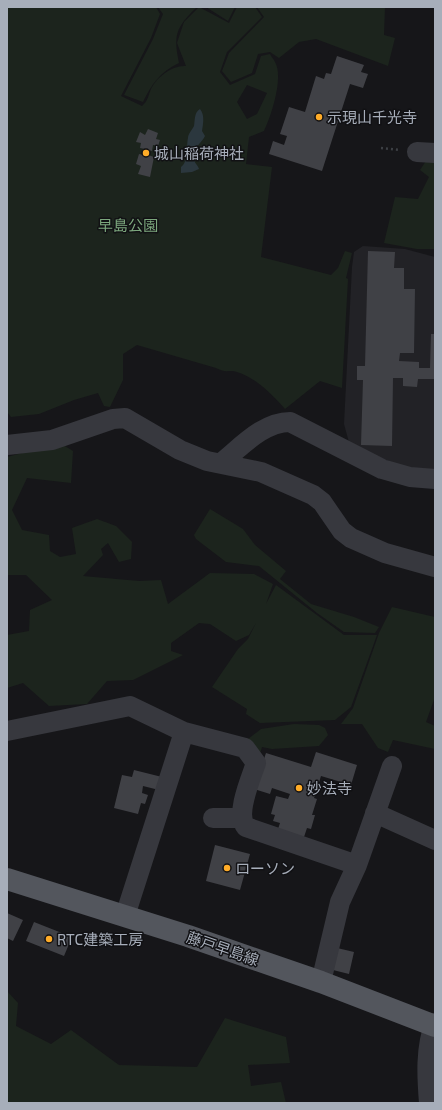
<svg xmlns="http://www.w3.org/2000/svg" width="442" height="1110" viewBox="0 0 442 1110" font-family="'Exo 2','Noto Sans JP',sans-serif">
	<rect width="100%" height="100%" fill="#161619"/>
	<path fill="#222226" d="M363,246L405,249L435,257V474L415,471L350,446L344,424L352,267L354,252Z"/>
	<path fill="#1c241d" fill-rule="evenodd" d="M7,7H156L160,14L151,38L121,96L142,106C148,101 148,96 151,89C157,77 172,65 186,66L177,43L184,22L199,7L229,23L237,7H255L262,17L227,52L220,72L230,85L255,74L261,56L270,54C271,57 274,59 275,62C284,77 271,117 264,131L249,137L246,164L272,167L261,257L331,275L338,268L345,251L352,253L346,278L348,279L342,388L320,381L285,409C272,394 256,378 237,372C229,369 227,374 216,368L137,345L123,354V380L110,407L104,406L98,393L74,400L39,414L11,417L7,412ZM247,85L267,93L257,114L247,119L237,102Z
		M158,7H197C176,27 173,35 179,63C160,72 152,84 143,102L124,95L153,39L163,14Z
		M206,7H235L228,21Z
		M257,7H385L384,35L395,38L388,66L316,39L299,42L279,58L270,52L258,54L252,73L231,82L222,71L229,53L264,17Z
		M430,155L435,156V249H417L384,243L395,197L418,199L429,177L420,170Z
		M60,443L73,451L71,483L27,478L12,510L22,530L49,535L50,551L60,557L76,554L72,528L97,519L116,526L132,542L131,559L119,562L108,543L101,549L103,555L83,576L139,581L161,580L168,604L210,573L254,574L273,584L266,604L276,585L344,635H377L351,707L335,720L260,723L246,714L247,709L212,687L238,649L248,639L256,623L249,635L236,641L210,624L199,623L171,643V651L183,655L133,680L107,681L87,704L49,706L23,683L7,688V635L29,631L30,610L52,600L26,575H7V457Z
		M210,509L243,529L255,545L286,571L280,579L311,604L354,617L379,627L375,633L344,632L317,613L259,566L226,562L196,539L194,535Z
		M392,607L435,617V697L426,722L435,726V749L393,740L388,752L378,748L362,724H341L353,708L379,633Z
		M294,724L319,725L325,728L328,735L319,746L272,749L262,747L259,757L248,739L261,729Z
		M7,991L18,1003L16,1026L51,1044L71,1030L119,1065L197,1067L225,1018L286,1037L290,1063L248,1065L251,1086L281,1082L286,1103H7Z"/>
	<path fill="#2b373e" d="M200,109C205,115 203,124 202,131L205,136C201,144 191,149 194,160C195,164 198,165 199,169L192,172L181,173V167C189,161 186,147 188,138C188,134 192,130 194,126C195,121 194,112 200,109Z"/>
	<path fill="#404146" d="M337,56L364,65L361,72L368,74L363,88L350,84L322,171L269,154L273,141L284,145L287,136L280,134L289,107L305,112L316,76L324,79L326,73L331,74Z
		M148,129L158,133L156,139L160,140L158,146L153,145L152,151L149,150L148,155L154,157L150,177L138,174L141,166L136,164L139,154L144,155L145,149L140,148L141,143L136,142L140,132L145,135Z
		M368,251L395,252L394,268H404V289H415L414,353H400L399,361L419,362V368H430L431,334H435V379H418L417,387L403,386V378H393L392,446L361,445L363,380H357V366H365Z
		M316,752L357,765L351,785L321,776L314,798L317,799L312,815H315L311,829L307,828L303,840L277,832L280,823L273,821L275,815L271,814L276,796L288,799L290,794L272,788L270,794L254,789L266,753L311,767Z
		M134,770L162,777L159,790L143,786L142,793L148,795L145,804L141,803L138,814L114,808L122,775L132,777Z
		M215,845L250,854L240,890L206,881Z
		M7,913L23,920L13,941L7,938Z
		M34,922L72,937L64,956L26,941Z
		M333,947L354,952L349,974L329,969Z"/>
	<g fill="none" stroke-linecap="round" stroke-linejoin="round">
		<path stroke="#3d4045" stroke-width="2.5" stroke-dasharray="2 3" stroke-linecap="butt" d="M381,148L400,150"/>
		<path stroke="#37383e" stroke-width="20" d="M417,152L435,153
			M7,445L52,440L113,419L125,418L180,450L207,461L261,472L313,495L322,502L342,531L351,538L385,553L435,567
			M221,463C241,447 263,422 290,422L382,469L410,477L435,479
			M7,731L130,706L184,732L245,748L256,763C251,778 235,814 246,827L357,865L392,766
			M375,813L435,840
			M213,818H242
			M125,916L184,732
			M321,982L340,902L357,865
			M429,1103C427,1078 425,1047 435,1023"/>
		<path stroke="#53565d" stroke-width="22" d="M7,879L188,936L321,982L435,1026"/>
	</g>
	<g fill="#ffac28" stroke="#111114" stroke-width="1.5">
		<circle cx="319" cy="117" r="4"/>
		<circle cx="146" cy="153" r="4"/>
		<circle cx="299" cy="788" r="4"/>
		<circle cx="227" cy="868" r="4"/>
		<circle cx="49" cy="939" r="4"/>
	</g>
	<g text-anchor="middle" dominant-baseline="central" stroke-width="3" stroke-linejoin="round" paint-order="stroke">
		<g font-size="15" fill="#a7aeba" stroke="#111114" text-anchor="start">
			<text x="327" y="117">示現山千光寺</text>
			<text x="154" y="153">城山稲荷神社</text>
			<text x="307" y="788">妙法寺</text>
			<text x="235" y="868">ローソン</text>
			<text x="57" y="939">RTC建築工房</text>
		</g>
		<g font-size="15" fill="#7ca77d" stroke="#111114">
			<text x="128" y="225">早島公園</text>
		</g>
		<g font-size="15" fill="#a7aeba" stroke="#111114">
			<text transform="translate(223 948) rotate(19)">藤戸早島線</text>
		</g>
	</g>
	<rect width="442" height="1110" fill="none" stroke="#a7aeba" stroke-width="16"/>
</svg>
